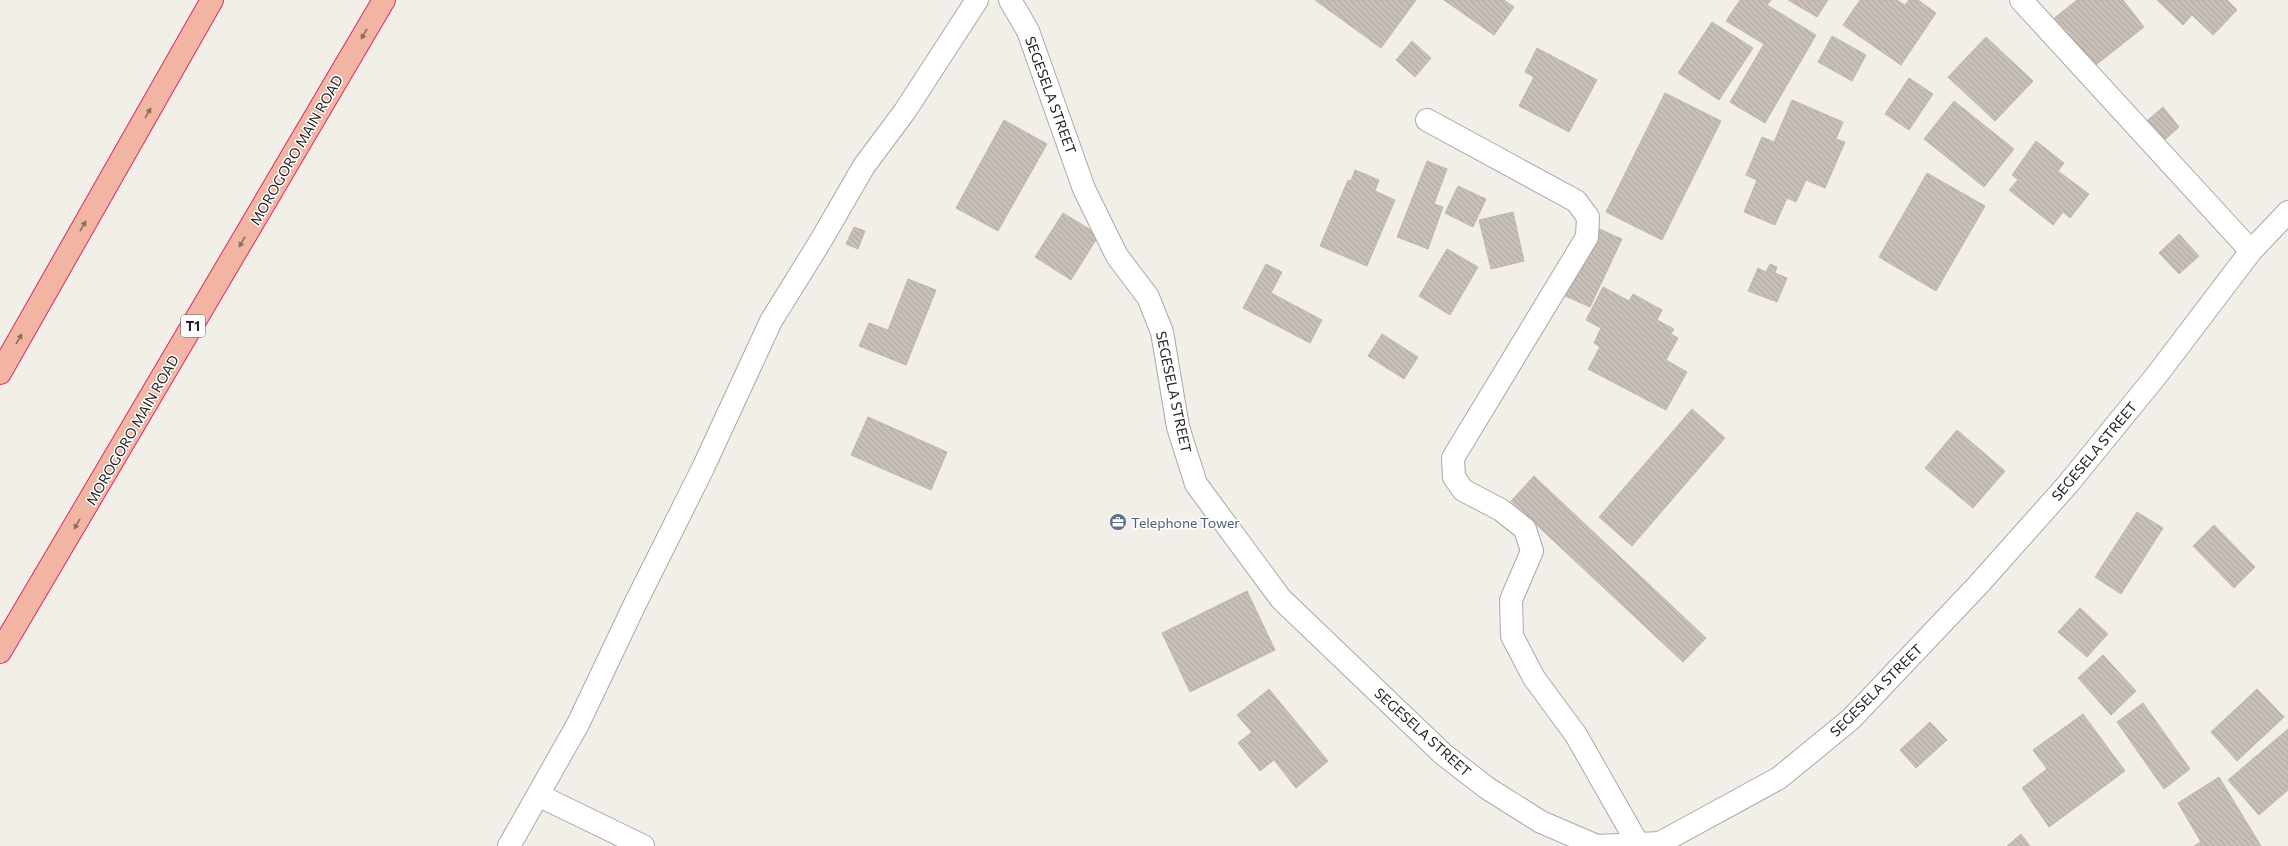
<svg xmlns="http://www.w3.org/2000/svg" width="2288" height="846" viewBox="0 0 2288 846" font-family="Commissioner,sans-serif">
	<defs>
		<pattern id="building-back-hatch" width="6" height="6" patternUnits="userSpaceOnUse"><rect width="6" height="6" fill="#c7bfb8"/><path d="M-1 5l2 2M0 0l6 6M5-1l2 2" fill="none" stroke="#aba49e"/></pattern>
	</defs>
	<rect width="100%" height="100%" fill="#f2efe9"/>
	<path fill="url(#building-back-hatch)" stroke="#c4b6ab" d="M1315,0H1416L1381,48Z
		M1444,0H1504L1514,7L1494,35Z
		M1740,0H1771L1767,5L1816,35L1765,123L1730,102L1764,44L1726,21Z
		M1788,0H1828L1817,17Z
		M1860,0H1897L1905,5L1909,0H1918L1936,13L1901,65L1843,25Z
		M2077,0H2123L2144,27L2092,68L2053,19Z
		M2157,0H2227L2237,10L2213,35L2192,15L2183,25Z
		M1712,22L1753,48L1719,100L1678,73Z
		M1832,36L1866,55L1852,81L1818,62Z
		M1986,37L2033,81L1995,121L1948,77Z
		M1412,41L1431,58L1415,77L1396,60Z
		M1537,48L1597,80L1569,132L1519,106L1534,77L1525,72Z
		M1909,78L1933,94L1909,130L1885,114Z
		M1665,93L1721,121L1662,240L1606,212Z
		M1792,100L1843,122L1836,139L1845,142L1825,188L1806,180L1796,202L1787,198L1775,225L1744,212L1757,180L1746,175L1762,137L1774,142Z
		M1954,101L2014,149L1984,187L1924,139Z
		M2163,107L2179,127L2158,146L2141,126Z
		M1004,120L1047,144L998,231L956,208Z
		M2036,141L2064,163L2058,171L2089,194L2070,218L2063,212L2053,225L2009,190L2018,180L2012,175Z
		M1427,161L1447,169L1434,204L1443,207L1428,249L1397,237Z
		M1355,170L1379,180L1375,191L1395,200L1367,266L1320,246L1348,180L1351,181Z
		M1927,173L1985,206L1936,291L1879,257Z
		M1458,186L1486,199L1473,227L1445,213Z
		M1513,212L1524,261L1491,269L1479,220Z
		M1063,213L1099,235L1071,280L1035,257Z
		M854,227L865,231L858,249L846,244Z
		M1595,227L1622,239L1590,307L1563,295Z
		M2179,234L2199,256L2179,274L2159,253Z
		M1447,249L1478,267L1450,315L1419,296Z
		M1266,264L1282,272L1271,293L1322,320L1310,343L1243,308Z
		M1770,264L1777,267L1775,273L1787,278L1777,302L1748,291L1758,268L1766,272Z
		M908,279L936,290L906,365L859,346L869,323L888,330Z
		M1603,287L1629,301L1633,294L1662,310L1657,320L1674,329L1671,334L1678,338L1666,360L1687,372L1666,410L1588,369L1600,347L1594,343L1601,328L1586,320Z
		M1382,334L1418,357L1404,379L1368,356Z
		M1692,409L1725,438L1632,546L1599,517Z
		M868,417L947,452L931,490L851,455Z
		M1957,430L2005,471L1973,508L1925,468Z
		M1534,476L1706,638L1683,662L1511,501Z
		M2137,512L2163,528L2121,594L2095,577Z
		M2214,525L2255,567L2234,588L2193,546Z
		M1247,591L1275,650L1190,692L1162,633Z
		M2080,608L2108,634L2087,657L2058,632Z
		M2103,655L2136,691L2111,715L2078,678Z
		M1269,689L1328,761L1296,788L1274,760L1260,771L1238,743L1252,732L1237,715Z
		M2257,689L2284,717L2237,761L2211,732Z
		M2143,703L2190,769L2164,789L2117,722Z
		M2083,714L2125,771L2049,827L2022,788L2047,769L2033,750Z
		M1930,722L1947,740L1916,768L1900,750Z
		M2288,729V790L2259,815L2228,780Z
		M2219,777L2261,846H2194L2201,842L2178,803Z
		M2021,834L2030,846H2007Z"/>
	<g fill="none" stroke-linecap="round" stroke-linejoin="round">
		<g stroke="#a9a9a9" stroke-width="24">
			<path id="minor" d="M1010,0L1028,31L1084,189L1117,256L1148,297L1162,332L1178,427L1196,484L1281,599L1443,754L1487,788L1541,822L1597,846L1660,843L1779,778L1851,719L1979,584L2068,484L2156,376L2251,251L2288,212
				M2021,0L2251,251
				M1427,120L1576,201L1588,217L1587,237L1453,458L1454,477L1463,490L1501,510L1525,529L1532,551L1511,600L1512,636L1534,678L1576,735L1638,844
				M538,795L643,846
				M509,846L578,724L635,604L703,468L771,321L820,242L864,166L905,111L977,0"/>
		</g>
		<g stroke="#dc2a67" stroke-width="24">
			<path id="trunk" d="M0,373L212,0
				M0,652L384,0"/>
		</g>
		<use href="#minor" stroke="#fff" stroke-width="22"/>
		<use href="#trunk" stroke="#f2b4a3" stroke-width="22"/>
	</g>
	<defs><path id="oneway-solid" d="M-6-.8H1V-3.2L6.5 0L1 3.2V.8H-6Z"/></defs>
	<g fill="#8a6b62">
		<use href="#oneway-solid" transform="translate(364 34) rotate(120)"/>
		<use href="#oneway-solid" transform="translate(148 113) rotate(-60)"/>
		<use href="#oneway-solid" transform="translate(83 226) rotate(-60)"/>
		<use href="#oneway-solid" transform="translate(242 242) rotate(120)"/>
		<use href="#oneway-solid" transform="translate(19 339) rotate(-60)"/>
		<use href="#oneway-solid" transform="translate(77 524) rotate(120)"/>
	</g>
	<defs>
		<g id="office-disc" transform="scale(0.9)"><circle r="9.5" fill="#5c6f8a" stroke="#fff"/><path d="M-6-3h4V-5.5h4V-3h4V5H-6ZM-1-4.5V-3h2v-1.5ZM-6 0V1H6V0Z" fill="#fff"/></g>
	</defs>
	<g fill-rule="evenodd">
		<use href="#office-disc" x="1118" y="522"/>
	</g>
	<g text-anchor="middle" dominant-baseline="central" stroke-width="3" stroke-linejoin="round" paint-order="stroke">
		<rect fill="#fff" stroke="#646464" stroke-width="1" x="181" y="315" width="24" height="22" rx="3"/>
		<g font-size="13" font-weight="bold" fill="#222">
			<text x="193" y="326">T1</text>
		</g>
		<g font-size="14" fill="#222" stroke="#fff">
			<text transform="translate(1051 95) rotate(70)">SEGESELA STREET</text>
			<text transform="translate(296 150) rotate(-60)">MOROGORO MAIN ROAD</text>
			<text transform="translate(1174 392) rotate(78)">SEGESELA STREET</text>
			<text transform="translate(132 430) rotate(-60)">MOROGORO MAIN ROAD</text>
			<text transform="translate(2094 451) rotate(-50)">SEGESELA STREET</text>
			<text transform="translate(1876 690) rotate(-45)">SEGESELA STREET</text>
			<text transform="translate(1423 732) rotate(42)">SEGESELA STREET</text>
		</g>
		<g font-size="14" fill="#4e5e75" stroke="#fff" text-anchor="start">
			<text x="1131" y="522">Telephone Tower</text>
		</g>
	</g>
</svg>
